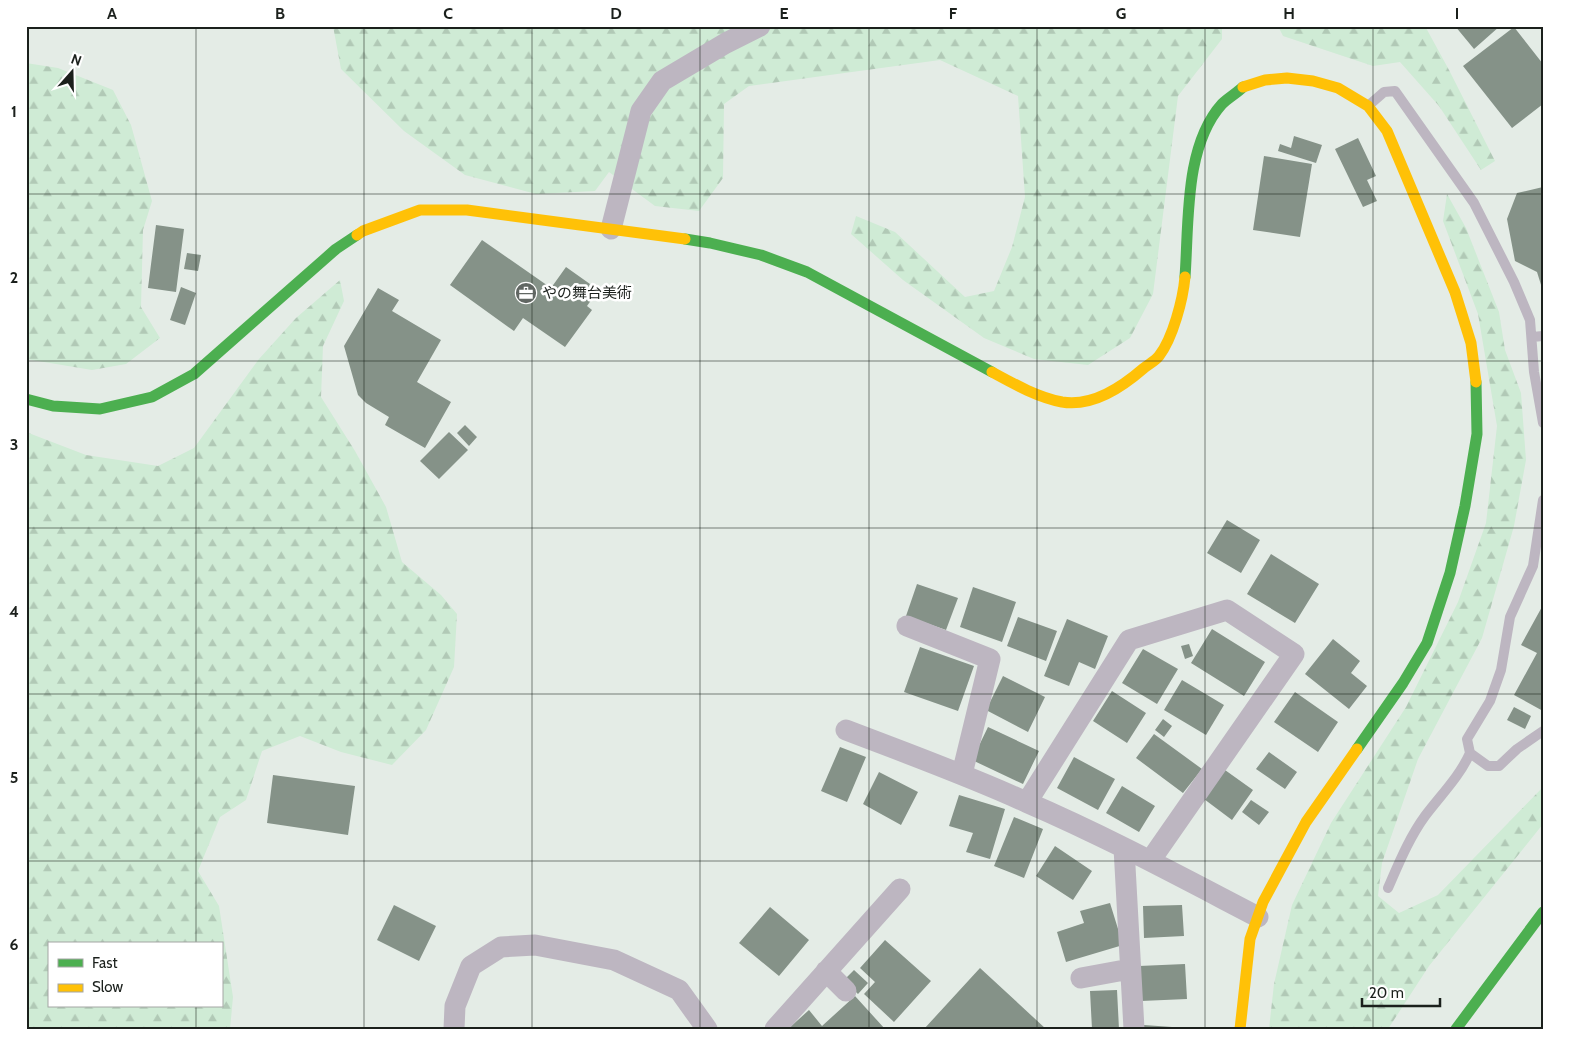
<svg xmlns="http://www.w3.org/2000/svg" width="1569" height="1055" viewBox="0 0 1569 1055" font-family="Cabin,'Noto Sans JP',sans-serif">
	<defs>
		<pattern id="forest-firs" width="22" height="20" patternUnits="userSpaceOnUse" patternTransform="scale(1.25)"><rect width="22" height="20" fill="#cfebd5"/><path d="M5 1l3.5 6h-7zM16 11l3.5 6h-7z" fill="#b1c9b6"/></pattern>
	</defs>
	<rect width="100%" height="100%" fill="#e4ece6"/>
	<path fill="url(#forest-firs)" fill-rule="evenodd" d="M333,26H1222V39L1178,96L1153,294L1130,338L1088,365L1034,359L984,338L903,280L851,234L856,216L895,232L965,297L994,291L1012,247L1025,197L1018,96L940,60L749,86L724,104L723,178L699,211L655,206L609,172L595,191L536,194L465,175L404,131L341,69Z
		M1278,26H1425L1449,70L1495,161L1481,170L1439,106L1400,62L1373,66L1283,36Z
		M26,63L58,68L113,90L131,125L152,201L143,230L141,307L160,338L126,364L92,370L26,359Z
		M1447,194L1466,228L1499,312L1505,350L1521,393L1526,460L1514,526L1482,638L1418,759L1382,863L1378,896L1399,913L1438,895L1543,787V824L1429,966L1388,1029H1269L1274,984L1292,905L1331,823L1406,707L1458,602L1486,523L1497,426L1478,314L1443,221Z
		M340,280L344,301L323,346L321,397L355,451L386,507L402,562L441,595L457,614L454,667L426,730L392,765L341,752L300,736L262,751L246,800L220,817L198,871L219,906L233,997L230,1029H26V432L86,455L158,466L194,448L259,359L296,318ZM49,944H221V1006H49Z"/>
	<path fill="#859288" d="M1455,26H1500L1474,49Z
		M1514,27L1543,64V104L1512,128L1463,66Z
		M1294,136L1322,145L1316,163L1278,151L1280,144L1291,148Z
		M1358,138L1376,176L1367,180L1377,201L1363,207L1335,149Z
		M1264,156L1312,164L1300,237L1253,230Z
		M1543,187V288H1542L1537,272L1515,261L1507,219L1517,193Z
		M156,225L184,229L176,292L148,288Z
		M482,240L551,288L566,267L590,284L586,291L594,296L587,306L592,310L565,347L523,318L514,331L450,285Z
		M187,253L201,255L198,271L184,269Z
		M181,287L196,293L185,325L170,320Z
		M378,288L399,300L392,311L441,340L417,382L451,402L425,448L385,425L389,417L366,403L358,395L344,346Z
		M465,425L477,437L469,446L457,433Z
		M449,432L468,450L439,479L420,461Z
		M1227,520L1260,540L1241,573L1207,553Z
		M1271,554L1319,584L1295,623L1247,594Z
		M917,584L958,598L946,630L906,616Z
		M973,587L1016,602L1002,642L960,627Z
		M1543,605V711L1514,695L1537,653L1521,645Z
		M1018,617L1057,631L1046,661L1007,646Z
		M1067,619L1108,636L1095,669L1079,662L1069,686L1044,676Z
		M1212,629L1265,662L1244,696L1191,663Z
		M1333,639L1360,661L1351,673L1367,686L1349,709L1305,674Z
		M1189,644L1193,656L1185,659L1181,646Z
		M920,647L974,666L958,711L904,692Z
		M1143,649L1178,669L1157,704L1122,683Z
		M1003,676L1045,697L1028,732L986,710Z
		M1182,680L1224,705L1206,735L1164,710Z
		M1112,691L1146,713L1127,743L1093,721Z
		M1295,692L1338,722L1318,752L1274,722Z
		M1514,707L1531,716L1525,729L1507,720Z
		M1163,719L1172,726L1164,737L1155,730Z
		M988,727L1039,751L1023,784L972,760Z
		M1154,734L1202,769L1183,793L1136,758Z
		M840,747L866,757L847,802L821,791Z
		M1269,752L1297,772L1285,789L1256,769Z
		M1074,757L1115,779L1098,810L1057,788Z
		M1225,770L1253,790L1232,820L1204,799Z
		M879,772L918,792L901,825L863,804Z
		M273,775L355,786L348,835L267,823Z
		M1122,786L1155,806L1139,832L1106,813Z
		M959,795L1005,809L990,859L966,852L973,833L949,826Z
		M1251,800L1269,812L1259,825L1242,812Z
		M1014,817L1043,829L1024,878L994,866Z
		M1055,846L1092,871L1073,900L1036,876Z
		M1110,903L1123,945L1066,962L1057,932L1084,923L1080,911Z
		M394,905L436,926L419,961L377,940Z
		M1182,905L1184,936L1144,938L1143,906Z
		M770,907L809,940L779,976L739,943Z
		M885,940L931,981L894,1022L864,994L875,982L860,968Z
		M1185,964L1187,999L1141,1001L1139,966Z
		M980,968L1046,1029H924Z
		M854,970L868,983L858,994L844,980Z
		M1117,990L1119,1029H1092L1090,991Z
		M855,996L885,1029H788L809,1010L822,1026Z
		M1144,1025L1172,1027V1029H1144Z"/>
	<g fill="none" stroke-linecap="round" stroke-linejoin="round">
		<path stroke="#bdb6c1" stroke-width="10" d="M1368,106L1384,92L1395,91L1474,203L1514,282L1530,320L1534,372L1543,423
			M1532,337L1543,336
			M1470,753L1488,766H1499L1517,749L1543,731
			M1388,888C1399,863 1409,838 1425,816C1440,796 1460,776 1470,753L1467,739L1490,701L1501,670L1510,617L1533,566L1543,500"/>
		<path stroke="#bdb6c1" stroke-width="21" d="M611,229L641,111L662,81L726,43L760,26
			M907,626L990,659L962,774
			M846,730C906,753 967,775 1026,802C1105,836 1181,877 1258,917
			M1027,802L1129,640L1227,610L1294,654L1150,861
			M1124,848L1134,1029
			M826,971L846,991
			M1081,978L1130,969
			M454,1029L455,1006L471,966L501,947L535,945L614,960L679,990L707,1029
			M775,1029L900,889"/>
		<path stroke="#4caf50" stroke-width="11" d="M685,239L710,243L761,255L807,272L992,372
			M1185,277C1189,223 1184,146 1222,104C1228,98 1237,93 1243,87
			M26,399L53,406L100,409L152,397L194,374L336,249L357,235
			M1357,749L1403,683L1427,643L1450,573L1465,506L1477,434L1476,382
			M1456,1029L1543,912"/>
		<path stroke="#ffc107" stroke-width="11" d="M1243,87L1265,80L1287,78L1313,81L1338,88L1368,106L1387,131L1455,292L1471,343L1476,382
			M357,235L363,231L420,210H467L685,239
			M992,372C1014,384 1037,397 1062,402C1093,407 1122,387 1144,368C1149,364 1155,361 1159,356C1173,338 1183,299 1185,277
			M1240,1029L1250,939L1263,902L1306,822L1357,749"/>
	</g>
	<path fill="none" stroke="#1b201c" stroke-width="1" stroke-opacity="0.55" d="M196,26V944M364,26V1029M532,26V1029M700,26V1029M869,26V1029M1037,26V1029M1205,26V1029M1373,26V1029M26,194H1543M26,361H1543M26,528H1543M26,694H1543M26,861H1543M196,1006V1029"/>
	<defs>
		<g id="office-disc" transform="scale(1.125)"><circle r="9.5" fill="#616763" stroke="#fff"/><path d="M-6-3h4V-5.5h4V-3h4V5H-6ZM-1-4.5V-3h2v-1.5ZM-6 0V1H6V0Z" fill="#fff"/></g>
	</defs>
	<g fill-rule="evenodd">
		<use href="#office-disc" x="526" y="293"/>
	</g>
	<g text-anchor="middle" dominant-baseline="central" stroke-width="5" stroke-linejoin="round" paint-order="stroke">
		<g font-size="15" fill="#1b201c" stroke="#fff" text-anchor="start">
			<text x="542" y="293">やの舞台美術</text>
		</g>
	</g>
	<rect width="1569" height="1055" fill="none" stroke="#ffffff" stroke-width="55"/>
	<rect x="48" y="942" width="175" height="65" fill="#ffffff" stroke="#a4a6a4"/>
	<rect x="58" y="959" width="25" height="8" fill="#4caf50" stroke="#a4a6a4"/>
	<text x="92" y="968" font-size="15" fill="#1b201c">Fast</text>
	<rect x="58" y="984" width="25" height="8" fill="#ffc107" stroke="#a4a6a4"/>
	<text x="92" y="992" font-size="15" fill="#1b201c">Slow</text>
	<g transform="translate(72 72) rotate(20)" stroke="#ffffff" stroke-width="4" paint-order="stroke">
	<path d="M0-4L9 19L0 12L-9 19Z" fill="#1b201c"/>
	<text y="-8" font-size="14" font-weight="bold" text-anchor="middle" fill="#1b201c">N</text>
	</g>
	<path d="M1362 998v8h78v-8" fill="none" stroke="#1b201c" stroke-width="2.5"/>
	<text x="1369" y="998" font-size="15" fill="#1b201c" stroke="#ffffff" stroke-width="4" paint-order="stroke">20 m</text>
	<rect x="28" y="28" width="1514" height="1000" fill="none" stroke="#1b201c" stroke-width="2"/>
	<g font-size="16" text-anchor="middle" font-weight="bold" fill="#1b201c">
		<text x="112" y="19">A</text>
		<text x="280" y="19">B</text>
		<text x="448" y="19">C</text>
		<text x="616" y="19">D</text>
		<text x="784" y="19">E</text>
		<text x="953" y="19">F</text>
		<text x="1121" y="19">G</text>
		<text x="1289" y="19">H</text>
		<text x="1457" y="19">I</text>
		<text x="14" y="117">1</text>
		<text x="14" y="283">2</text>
		<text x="14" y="450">3</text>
		<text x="14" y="617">4</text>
		<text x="14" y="783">5</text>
		<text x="14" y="950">6</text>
	</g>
</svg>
